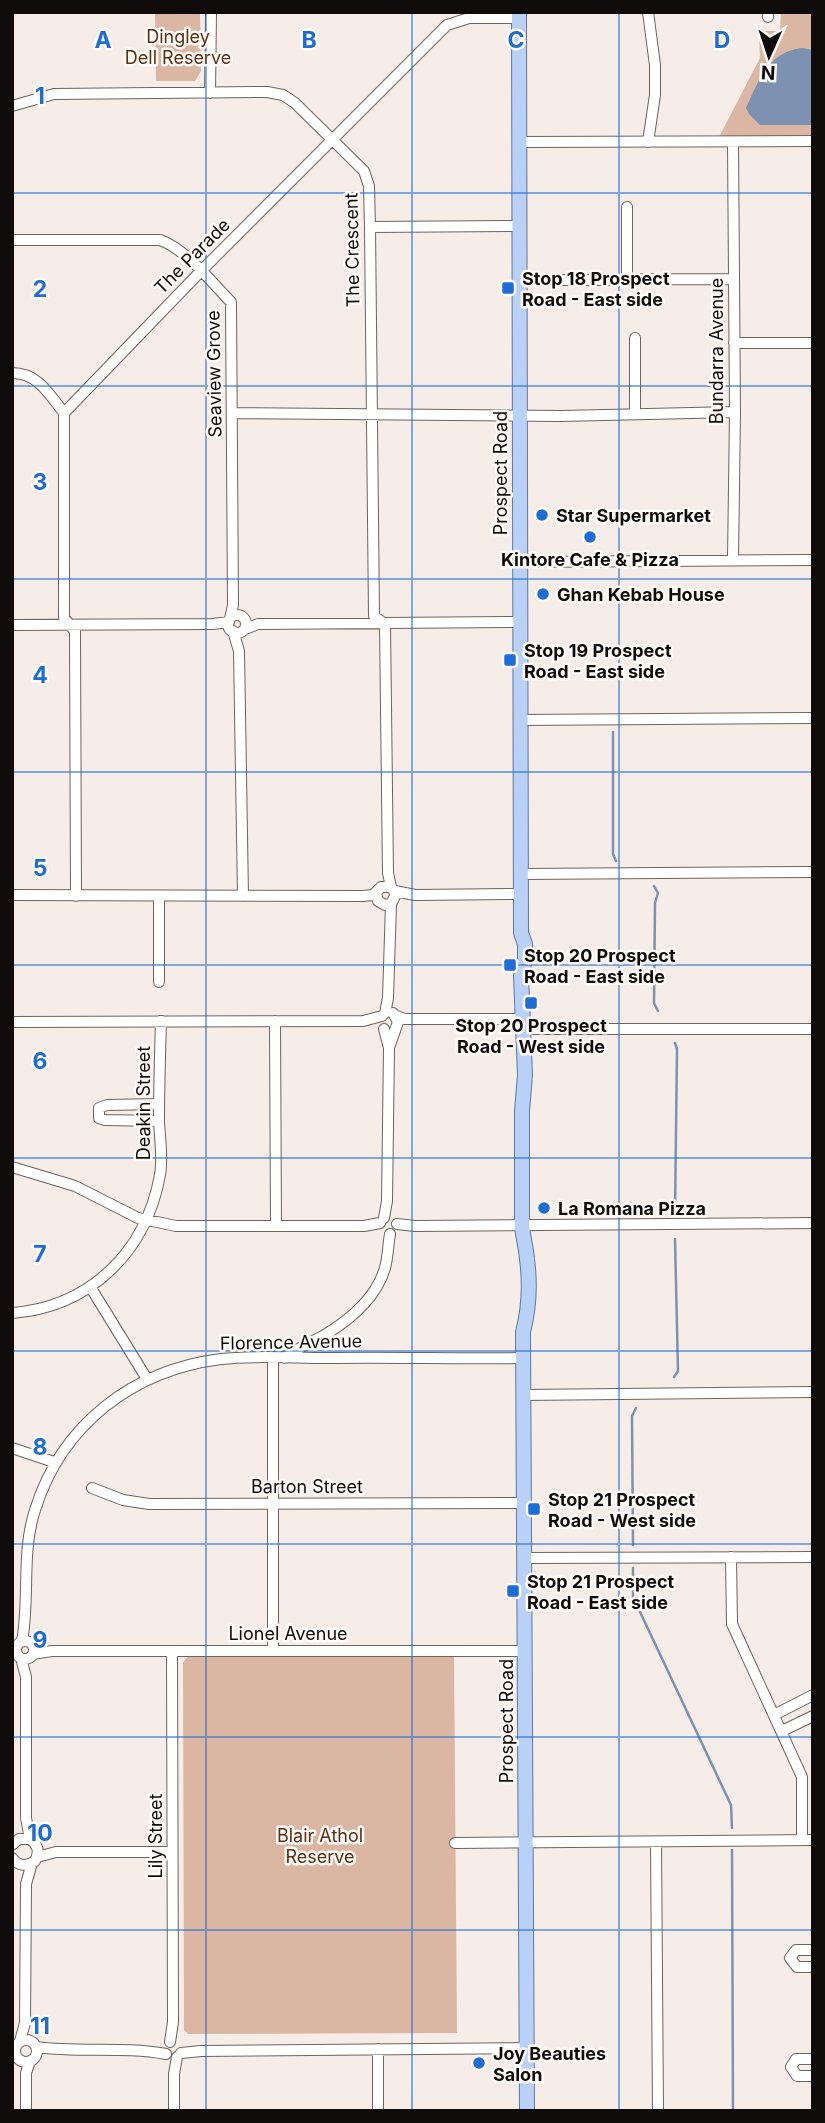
<svg xmlns="http://www.w3.org/2000/svg" width="825" height="2123" viewBox="0 0 825 2123" font-family="Inter,sans-serif">
	<rect width="100%" height="100%" fill="#f6ede8"/>
	<path fill="#dbb6a2" d="M155,12H200L201,71L195,81H156Z
		M781,12H810L813,22V136L719,137L760,58L759,31H780Z
		M454,1656L457,2033L188,2034L184,2030L183,1662L188,1657Z"/>
	<path fill="#7d92b0" d="M802,48L813,50V125H760L749,114L746,108C759,80 768,52 802,48Z"/>
	<g fill="none" stroke-linecap="round" stroke-linejoin="round">
		<path stroke="#7d92b0" stroke-width="2.5" d="M613,732V854L616,861
			M654,886L658,893L655,903L654,1003L658,1011
			M675,1043L677,1049L675,1213
			M674,1377L678,1371L675,1239
			M633,1545L632,1416L636,1408
			M633,1568V1597L731,1805L732,1828
			M732,1850L733,2111"/>
		<g stroke="#6c6460" stroke-width="12">
			<path id="minor" d="M768,17V12
				M210,93L211,12
				M12,106L54,94L267,92L283,95L295,103L364,171L369,186L370,227L374,616L385,624L388,873L391,887
				M519,142L813,141
				M648,142L655,95V65L648,12
				M370,227L519,226
				M12,240H160C186,249 212,283 231,302L233,605L230,619
				M519,280L733,279
				M627,280V207
				M635,338V414
				M734,343H813
				M12,373C38,373 49,394 64,413
				M232,413L561,416L735,412
				M733,560L735,412L733,142
				M520,562L813,560
				M228 624a9 9 0 1 1 18 0a9 9 0 1 1-18 0Z
				M12,625L213,624L229,622
				M245,629L258,624L519,622
				M233,631L239,651L243,896
				M520,720L813,718
				M521,874L813,872
				M395,891L415,895L521,894
				M12,895L363,896L373,895L379,889
				M76,896L75,631L64,618V413L201,271L447,25L469,18H519
				M159,982V896
				M385,1013L388,998L391,904L396,894L391,887H381L376,893L378,901L385,905L391,904
				M397,1016L405,1019H521
				M275,1021L276,1226
				M12,1022L363,1021L382,1016
				M522,1029H813
				M390,1045L398,1022L393,1013
				M159,1121L105,1120L99,1118V1108L107,1105L159,1104
				M12,1167L75,1186L138,1218L176,1226H364L380,1223
				M384,1218L387,1201L389,1048L384,1029
				M397,1224L415,1226L813,1223
				M91,1288L147,1379
				M12,1313C90,1307 146,1252 160,1175C163,1159 160,1139 159,1122C159,1088 160,1054 161,1021
				M284,1358C296,1349 310,1343 323,1336C350,1320 376,1299 385,1268C388,1257 388,1245 390,1234
				M273,1359V1651
				M523,1395L813,1392
				M12,1448L54,1462
				M92,1488L123,1500L149,1504L524,1503
				M731,1557L732,1624L802,1777V1840
				M525,1558L813,1557
				M16 1650a9 9 0 1 1 18 0a9 9 0 1 1-18 0Z
				M22,1641C30,1598 21,1553 35,1510C62,1424 133,1370 221,1359C256,1355 292,1358 327,1358C392,1357 458,1359 523,1358
				M33,1654L52,1651H525
				M21,1658L26,1677V1818L30,1839
				M774,1715L813,1695
				M782,1731L813,1716
				M656,1842L658,2111
				M455,1843L813,1840
				M12,1845L19,1839H30C38,1845 40,1852 35,1861C27,1867 18,1866 12,1858
				M37,1857L56,1852H172
				M813,1950H796L790,1958L797,1967H813
				M15 2051a11 11 0 1 1 22 0a11 11 0 1 1-22 0Z
				M20,2041L25,2023L26,1884L32,1863
				M170,2042L173,2022L172,1651
				M37,2047C80,2053 123,2046 166,2054
				M378,2049V2111
				M181,2053L201,2051L527,2048
				M813,2059H796L791,2067L797,2076H813
				M26,2111V2073L30,2061
				M174,2111V2074L177,2057"/>
		</g>
		<g stroke="#5f78a0" stroke-width="16">
			<path id="major" d="M519,12L521,933L525,944V960L521,976L525,1075L522,1111V1226C523,1237 526,1247 527,1259C530,1282 529,1309 523,1332L527,2111"/>
		</g>
		<use href="#minor" stroke="#fff" stroke-width="10"/>
		<use href="#major" stroke="#b9d1f7" stroke-width="14"/>
	</g>
	<path fill="none" stroke="#1e6cd6" stroke-width="2" stroke-opacity="0.55" d="M206,12V2111M412,12V2111M619,12V2111M12,193H813M12,386H813M12,579H813M12,772H813M12,965H813M12,1158H813M12,1351H813M12,1544H813M12,1737H813M12,1930H813"/>
	<g fill="#1e6cd6" stroke="#fffbf9" stroke-width="2.5">
		<rect x="501" y="281" width="14" height="14" rx="3.5"/>
		<circle cx="542" cy="515" r="7"/>
		<circle cx="590" cy="537" r="7"/>
		<circle cx="543" cy="594" r="7"/>
		<rect x="503" y="653" width="14" height="14" rx="3.5"/>
		<rect x="503" y="958" width="14" height="14" rx="3.5"/>
		<rect x="524" y="996" width="14" height="14" rx="3.5"/>
		<circle cx="544" cy="1208" r="7"/>
		<rect x="527" y="1502" width="14" height="14" rx="3.5"/>
		<rect x="506" y="1584" width="14" height="14" rx="3.5"/>
		<circle cx="479" cy="2063" r="7"/>
	</g>
	<g text-anchor="middle" dominant-baseline="central" stroke-width="5" stroke-linejoin="round" paint-order="stroke">
		<g font-size="18" fill="#5e2e0f" stroke="#fffbf9">
			<text x="178" y="36">Dingley<tspan x="178" dy="21">Dell Reserve</tspan></text>
			<text x="320" y="1835">Blair Athol<tspan x="320" dy="21">Reserve</tspan></text>
		</g>
		<g font-size="18" fill="#0e0b0a" stroke="#fffbf9">
			<text transform="translate(352 250) rotate(-91)">The Crescent</text>
			<text transform="translate(192 256) rotate(-45)">The Parade</text>
			<text transform="translate(716 351) rotate(-90)">Bundarra Avenue</text>
			<text transform="translate(214 374) rotate(-91)">Seaview Grove</text>
			<text transform="translate(500 473) rotate(-90)">Prospect Road</text>
			<text transform="translate(143 1103) rotate(-90)">Deakin Street</text>
			<text transform="translate(291 1342) rotate(-1)">Florence Avenue</text>
			<text x="307" y="1486">Barton Street</text>
			<text x="288" y="1633">Lionel Avenue</text>
			<text transform="translate(506 1721) rotate(-90)">Prospect Road</text>
			<text transform="translate(155 1836) rotate(-90)">Lily Street</text>
		</g>
		<g font-size="18" font-weight="bold" fill="#0e0b0a" stroke="#fffbf9" text-anchor="start">
			<text x="522" y="278">Stop 18 Prospect<tspan x="522" dy="21">Road - East side</tspan></text>
			<text x="556" y="515">Star Supermarket</text>
			<text x="590" y="559" text-anchor="middle">Kintore Cafe &amp; Pizza</text>
			<text x="557" y="594">Ghan Kebab House</text>
			<text x="524" y="650">Stop 19 Prospect<tspan x="524" dy="21">Road - East side</tspan></text>
			<text x="524" y="955">Stop 20 Prospect<tspan x="524" dy="21">Road - East side</tspan></text>
			<text x="531" y="1025" text-anchor="middle">Stop 20 Prospect<tspan x="531" dy="21">Road - West side</tspan></text>
			<text x="558" y="1208">La Romana Pizza</text>
			<text x="548" y="1499">Stop 21 Prospect<tspan x="548" dy="21">Road - West side</tspan></text>
			<text x="527" y="1581">Stop 21 Prospect<tspan x="527" dy="21">Road - East side</tspan></text>
			<text x="493" y="2053">Joy Beauties<tspan x="493" dy="21">Salon</tspan></text>
		</g>
	</g>
	<g font-size="23" text-anchor="middle" font-weight="bold" fill="#1e6cd6" stroke="#fffbf9" stroke-width="5" stroke-linejoin="round" paint-order="stroke">
		<text x="103" y="48">A</text>
		<text x="309" y="48">B</text>
		<text x="516" y="48">C</text>
		<text x="722" y="48">D</text>
		<text x="40" y="104">1</text>
		<text x="40" y="297">2</text>
		<text x="40" y="490">3</text>
		<text x="40" y="683">4</text>
		<text x="40" y="876">5</text>
		<text x="40" y="1069">6</text>
		<text x="40" y="1262">7</text>
		<text x="40" y="1455">8</text>
		<text x="40" y="1648">9</text>
		<text x="40" y="1841">10</text>
		<text x="40" y="2034">11</text>
	</g>
	<rect width="825" height="2123" fill="none" stroke="#0e0b0a" stroke-width="28"/>
	<g transform="translate(769 56) rotate(183)" stroke="#fffbf9" stroke-width="5" paint-order="stroke">
	<path d="M0-5L12 26L0 18L-12 26Z" fill="#0e0b0a"/>
	<text y="-10" font-size="19" font-weight="bold" text-anchor="middle" fill="#0e0b0a">N</text>
	</g>
</svg>
